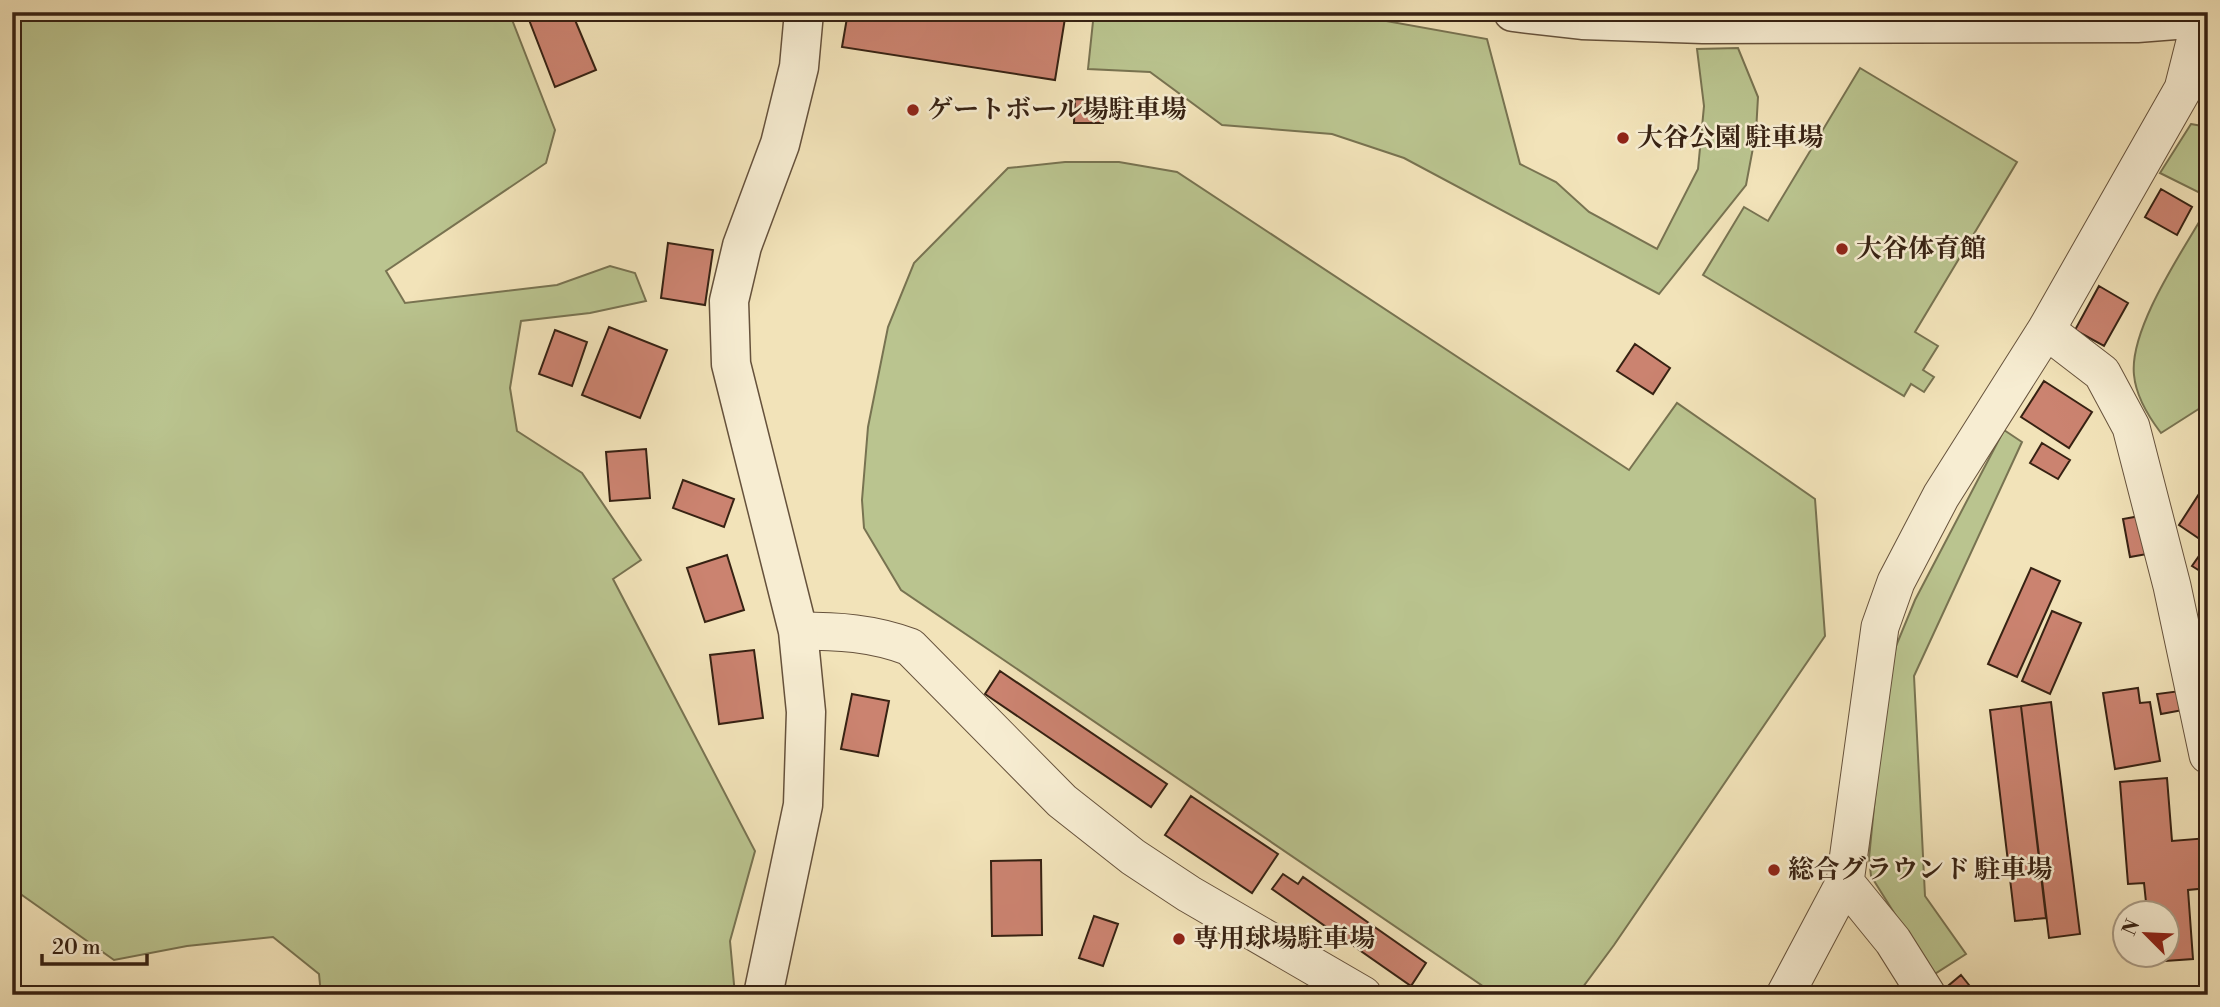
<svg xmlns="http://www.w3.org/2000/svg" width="2220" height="1007" viewBox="0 0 2220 1007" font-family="'Libre Bodoni','Noto Serif JP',serif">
	<rect width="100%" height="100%" fill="#f2e3b9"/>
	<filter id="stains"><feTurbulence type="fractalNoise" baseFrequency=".00286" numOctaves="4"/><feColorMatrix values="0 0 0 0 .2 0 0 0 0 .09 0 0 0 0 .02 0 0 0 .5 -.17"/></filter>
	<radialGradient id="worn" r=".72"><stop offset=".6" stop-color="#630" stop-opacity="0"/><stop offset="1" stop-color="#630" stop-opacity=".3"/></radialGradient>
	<path fill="#bac48f" stroke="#787351" stroke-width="2" d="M12,12H509L555,130L546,163L386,271L405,303L557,285L610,266L635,273L646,301L590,313L521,321L510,388L517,431L582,473L641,560L613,579L755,851L730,941L735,995H321L319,974L273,937L187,946L114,960L12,888Z
		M1094,12H1336L1487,39L1520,164L1556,182L1589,212L1657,249L1698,169L1704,106L1697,49L1738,48L1758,97L1756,132L1746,185L1659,294L1404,158L1332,134L1222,125L1150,72L1088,69Z
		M1860,68L2017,162L1915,332L1938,346L1923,370L1934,377L1924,392L1911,384L1904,396L1703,275L1744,207L1768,221Z
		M2191,124L2208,127V197L2160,173Z
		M1065,162H1119L1177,172L1629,470L1677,403L1815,499L1825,636L1614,945L1577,995H1496L901,590L864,528L862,500L868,427L888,327L914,263L1008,168Z
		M2208,207V403L2161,433C2148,416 2136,397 2134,375C2129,328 2184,249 2208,207Z
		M2004,430L2022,442L1914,676L1925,896L1966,954L1933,975L1871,876L1869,858L1884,706L1896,646L1915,600Z"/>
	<path fill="#cb8370" stroke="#372213" stroke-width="2" d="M526,12H594L575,20L596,70L555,87Z
		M848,12H1066L1055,80L842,47Z
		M1075,99L1104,100L1103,123H1074Z
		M2161,189L2192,207L2177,235L2145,217Z
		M668,243L713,250L705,305L661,298Z
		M2099,286L2128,303L2104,346L2075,330Z
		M609,327L667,350L640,418L582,395Z
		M555,330L587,342L572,386L539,374Z
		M1635,344L1670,368L1653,394L1617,371Z
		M2044,381L2092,412L2069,448L2021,417Z
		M2042,443L2070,460L2058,479L2030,463Z
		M646,449L650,498L610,501L606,452Z
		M683,480L734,499L724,527L673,508Z
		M2208,480V543L2207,544L2179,525Z
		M2140,516L2147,554L2130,557L2123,519Z
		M2208,543V576L2192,566Z
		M727,555L744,610L705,622L687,568Z
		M2031,568L2060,581L2017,677L1988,664Z
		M2052,611L2081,623L2050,694L2022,681Z
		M754,650L763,718L719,724L710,655Z
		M1000,671L1167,784L1151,807L985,694Z
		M2138,688L2140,703L2150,702L2160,761L2115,769L2103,693Z
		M2180,691L2183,710L2161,714L2157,694Z
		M852,694L889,701L878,756L841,749Z
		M2051,702L2080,934L2049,938L2021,706Z
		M2021,706L2046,918L2015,921L1990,710Z
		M2167,778L2172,841L2208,838V888L2188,890L2193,959L2151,962L2150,954H2168V912H2147L2144,883L2128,884L2120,782Z
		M1191,796L1278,854L1252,893L1165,835Z
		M1041,860L1042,935L992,936L991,861Z
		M1283,874L1298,884L1303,877L1426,963L1411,986L1272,889Z
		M1094,916L1118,924L1103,966L1079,958Z
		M1961,975L1977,995H1945L1942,991Z"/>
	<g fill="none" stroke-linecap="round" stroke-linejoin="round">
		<g stroke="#66523c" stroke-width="39">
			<path id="minor" d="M2046,330L2102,373L2131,427L2172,586L2208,755
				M798,631C838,631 873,633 910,647L1062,801L1133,857L1189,894L1363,995
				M1845,882L1893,941L1927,995
				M1785,995L1845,882L1880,627L1896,582L1941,496L2046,330L2183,89L2201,18L2208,16"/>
		</g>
		<g stroke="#66523c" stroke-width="41">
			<path id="tertiary" d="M1513,12L1582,20L1703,24L2137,23L2201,18
				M763,995L803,805L806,712L798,631L731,364L729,301L742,246L780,144L799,67L804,12"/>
		</g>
		<use href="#minor" stroke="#f7edd2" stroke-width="37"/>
		<use href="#tertiary" stroke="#f7edd2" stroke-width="38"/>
	</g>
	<g fill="#8f2418" stroke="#f7edd2" stroke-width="2.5">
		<circle cx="913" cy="110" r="7"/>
		<circle cx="1623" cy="138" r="7"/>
		<circle cx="1842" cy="249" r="7"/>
		<circle cx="1774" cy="870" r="7"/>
		<circle cx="1179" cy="939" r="7"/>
	</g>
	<g text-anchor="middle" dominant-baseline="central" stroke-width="5" stroke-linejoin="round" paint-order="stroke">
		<g font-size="26" font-weight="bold" fill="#372213" stroke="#f7edd2" text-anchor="start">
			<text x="927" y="110">ゲートボール場駐車場</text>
			<text x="1637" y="138">大谷公園 駐車場</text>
			<text x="1856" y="249">大谷体育館</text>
			<text x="1788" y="870">総合グラウンド 駐車場</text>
			<text x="1193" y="939">専用球場駐車場</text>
		</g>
	</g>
	<rect width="2220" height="1007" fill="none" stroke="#f2e3b9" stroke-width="42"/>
	<rect x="14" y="14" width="2192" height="979" fill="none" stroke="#372213" stroke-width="3.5"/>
	<rect x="21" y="21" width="2178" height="965" fill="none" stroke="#372213" stroke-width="2"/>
	<g transform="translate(2146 934) rotate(294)"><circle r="33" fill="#f7edd2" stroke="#aa9c86" stroke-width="2"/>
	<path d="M0-5L12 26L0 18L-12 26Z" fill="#8f2418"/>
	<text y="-10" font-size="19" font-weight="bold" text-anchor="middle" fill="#372213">N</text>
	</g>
	<path d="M42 954v10h105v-10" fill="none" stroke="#372213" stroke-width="3.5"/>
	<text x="52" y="954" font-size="21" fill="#372213" stroke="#f7edd2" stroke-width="5" paint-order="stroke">20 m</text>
	<rect width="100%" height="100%" filter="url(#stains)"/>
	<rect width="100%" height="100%" fill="url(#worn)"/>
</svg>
